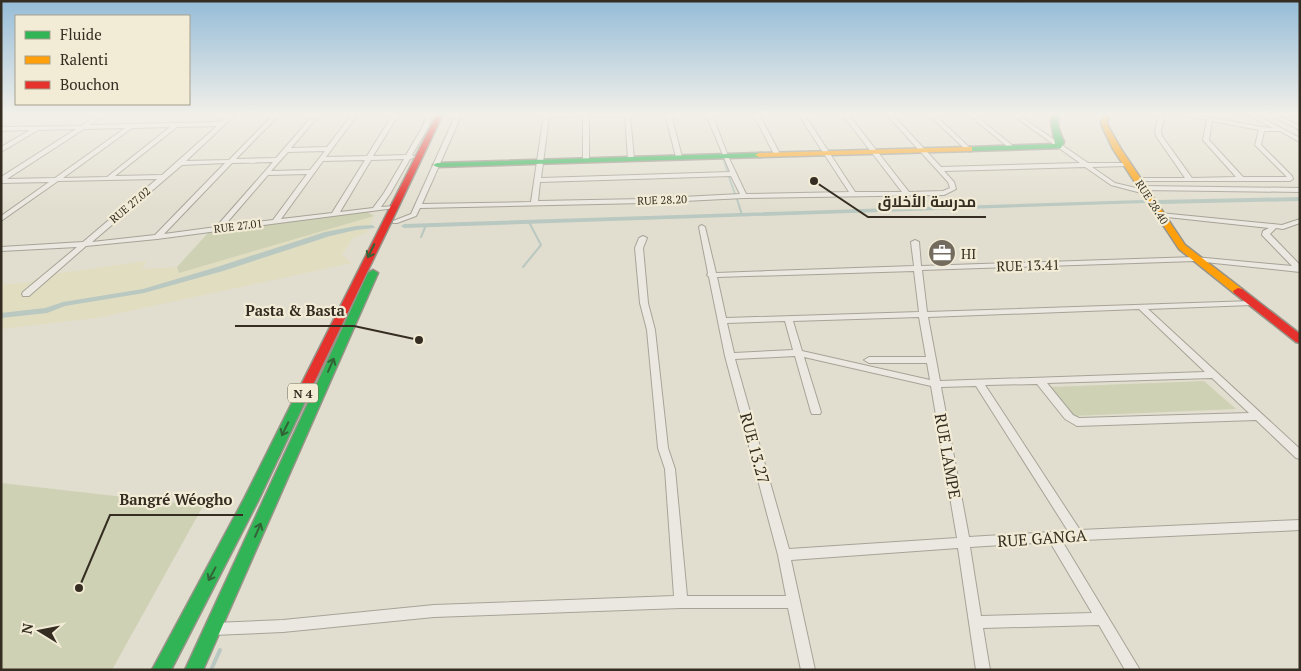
<svg xmlns="http://www.w3.org/2000/svg" width="1301" height="671" viewBox="0 0 1301 671" font-family="'PT Serif',Cairo,serif">
	<rect width="100%" height="100%" fill="#e2decf"/>
	<path fill="#e0ddc1" d="M374,216L366,233L353,238L342,255L352,263L97,318L1,329V285L31,282L40,276L147,261L142,269L177,267L179,273Z"/>
	<path fill="#ced1b3" d="M366,211L374,216L179,273L177,267L208,233Z
		M1204,381L1236,409L1073,416L1050,387Z
		M1,483L203,506L112,670H1Z"/>
	<g fill="none" stroke-linecap="round" stroke-linejoin="round">
		<path stroke="#b9c8c0" stroke-width="2" d="M723,158L728,173
			M729,177L735,194
			M737,199L742,215
			M421,237L426,225
			M523,267L541,245L529,222"/>
		<path stroke="#b9c8c0" stroke-width="4" d="M211,670L220,650"/>
		<path fill="#b9c8c0" fill-rule="evenodd" d="M1300,197V201L1159,204L1156,202L1159,200Z
			M1143,200L1146,202L1145,203L404,228L401,226L404,224Z
			M372,225L375,227L374,228L356,230L330,236L223,271L144,293L65,306L47,313L1,318V313L45,308L63,302L143,289L217,267L325,232L356,226Z"/>
		<g stroke="#a7a398" stroke-width="2">
			<path id="street" d="M99,114H106L89,125L221,122L230,114H236L186,161L229,160L274,114H280L236,159L276,158L314,114H320L291,148L327,147L352,114H358L326,157L367,156L393,114H399L373,156L406,155L423,126L427,114H433L429,126L412,155L415,157L410,159L390,194L381,207L395,206V208L157,239L86,246L29,296H23L22,294L23,292L77,247L1,251V247L83,242L157,179L58,181L1,221V216L49,182L1,183V177L76,129L38,130L1,152V147L30,130L1,131V127L81,126ZM217,126L162,175L115,176L177,127ZM170,127L107,177L63,178L132,128ZM125,128L55,178L7,179L84,129ZM325,151L310,170L271,171L288,152ZM404,159L384,193L373,208L340,212L371,160ZM365,160L332,213L281,219L323,161ZM273,162L216,227L164,234L232,163ZM225,163L155,235L92,242L182,165ZM307,174L273,220L224,226L268,175Z
				M456,114H462L422,204L531,202L544,114H635L630,116L634,159L631,161L628,159L625,116H589V160L586,162L583,160V116L549,117L541,178L730,172L706,114H712L728,156L746,194L849,192L798,114H804L855,192H902L842,114H848L909,192L943,191L950,188L948,182L886,114H892L941,167L1080,163L1011,114H1017L1088,163H1129L1130,164L1127,166L1092,167L1115,183L1140,189L1141,187L1143,186L1300,188V192L1144,190L1148,192L1145,194L1111,185L1085,167L944,171L954,182L956,189L944,195L744,198L644,203L420,208L416,216L397,223H393V221L411,214ZM731,176L740,194L644,199L538,201L540,182Z
				M665,114H671L682,157L681,158L676,157Z
				M753,114H759L780,154L779,155L774,154Z
				M928,114H934L969,147V149H965Z
				M968,114H974L1013,146V148H1009Z
				M1159,114H1165L1161,131L1162,136L1192,178L1236,177L1203,140L1207,120L1178,114H1190L1262,127L1273,128L1247,114H1254L1300,138V142L1280,131H1264L1261,145L1292,176L1293,179L1290,181H1135L1134,180L1137,178H1185L1156,136L1155,131ZM1212,121L1259,130L1255,145L1287,177H1243L1209,140Z
				M1268,114H1275L1300,126V130Z
				M1288,114H1300V116H1291Z
				M1160,213L1282,225L1300,219V223L1283,229L1276,228L1270,234L1300,265V272L1195,261L922,270L927,312L1252,301L1256,303L1252,305L1148,309L1300,449V459L1296,458L1256,420L1077,426L1065,419L1037,384L985,385L1080,530L1300,520V530L1062,541L1140,670H1125L1099,625L983,628L990,670H976L958,548L791,560L815,670H801L788,608H681L434,617L283,632L213,635L208,633L206,629L208,625L213,623L283,620L434,605L674,596L665,469L658,448L647,330L640,303L635,248L639,238L643,236L647,238L643,248L648,303L655,330L668,448L675,469L687,596H786L778,555L725,356L709,277L707,275L708,273L699,227L700,226L702,225L705,227L716,273L914,266L911,242L915,240L919,242L921,266L1195,257L1292,266L1262,235L1263,231L1269,228L1158,216L1157,215ZM914,271L919,312L726,318L717,277ZM1139,309L1205,372L940,381L928,317ZM919,317L926,357H869L864,360L869,363H927L930,380L802,351L793,321ZM785,321L793,350L734,353L727,323ZM795,356L811,412L812,414H820L821,412L804,357L931,386L957,538L789,549L735,359ZM1212,378L1249,413L1079,418L1073,415L1047,383ZM976,386L1068,531L969,537L941,387ZM1050,542L1092,613L981,616L970,547Z"/>
		</g>
		<g stroke="#979388" stroke-width="3">
			<path id="fast" d="M1053,114H1059C1056,125 1060,132 1064,142L1061,148L969,151L965,149L969,147L1055,144L1051,121Z
				M759,153H762V157L437,167L433,165L437,163Z
				M373,270L378,273L203,670H185L368,273Z
				M305,385L309,386L311,389L258,501L171,670H152L244,499L299,389L301,386Z"/>
		</g>
		<g stroke="#979388" stroke-width="3">
			<path id="slow" d="M1105,114H1111L1107,122L1108,126L1121,149L1185,245L1242,289L1243,291L1242,293H1234L1179,249L1113,149L1102,126L1101,122Z
				M969,147H972V151L759,157L755,155L759,153Z"/>
		</g>
		<g stroke="#979388" stroke-width="3">
			<path id="jam" d="M437,114H443L311,389L309,392H301L299,389Z
				M1238,288L1242,289L1300,334V343L1296,342L1234,293L1233,291Z"/>
		</g>
		<use href="#street" fill="#eae8e0" fill-rule="evenodd"/>
		<use href="#fast" fill="#30b455" fill-rule="evenodd"/>
		<use href="#slow" fill="#ff9f0a" fill-rule="evenodd"/>
		<use href="#jam" fill="#e5322d" fill-rule="evenodd"/>
	</g>
	<defs><path id="oneway-shaft" d="M-6 0H5M1.5-3L5.5 0L1.5 3" fill="none" stroke-width="1.6" stroke-linecap="round" stroke-linejoin="round" transform="scale(1.25)"/></defs>
	<g stroke="#336336">
		<use href="#oneway-shaft" transform="translate(371 251) rotate(116)"/>
		<use href="#oneway-shaft" transform="translate(331 365) rotate(-66)"/>
		<use href="#oneway-shaft" transform="translate(285 429) rotate(116)"/>
		<use href="#oneway-shaft" transform="translate(258 530) rotate(-66)"/>
		<use href="#oneway-shaft" transform="translate(212 574) rotate(118)"/>
	</g>
	<linearGradient id="sky" x2="0" y2="1"><stop stop-color="#95bcd8"/><stop offset="0.55" stop-color="#f2f0e9"/><stop offset="1" stop-color="#f2f0e9" stop-opacity="0"/></linearGradient>
	<rect width="1301" height="208" fill="url(#sky)"/>
	<defs>
		<g id="office-disc" transform="scale(1.4375)"><circle r="9.5" fill="#726b5e" stroke="#f2ecd6"/><path d="M-6-3h4V-5.5h4V-3h4V5H-6ZM-1-4.5V-3h2v-1.5ZM-6 0V1H6V0Z" fill="#fff"/></g>
	</defs>
	<g fill-rule="evenodd">
		<use href="#office-disc" x="942" y="253"/>
	</g>
	<g text-anchor="middle" dominant-baseline="central" stroke-width="4.5" stroke-linejoin="round" paint-order="stroke">
		<g font-size="11" fill="#352d21" stroke="#f2ecd6">
			<text transform="translate(662 200) rotate(-2)">RUE 28.20</text>
			<text transform="translate(1152 202) rotate(57)">RUE 28.40</text>
			<text transform="translate(130 205) rotate(-40)">RUE 27.02</text>
			<text transform="translate(238 226) rotate(-7)">RUE 27.01</text>
		</g>
		<rect fill="#f2ecd6" stroke="#6e6657" stroke-width="1" x="288" y="383.5" width="30" height="19" rx="4"/>
		<g font-size="12" font-weight="bold" fill="#352d21">
			<text x="303" y="393">N 4</text>
		</g>
		<g font-size="14" fill="#352d21" stroke="#f2ecd6" text-anchor="start">
			<text x="961" y="253">HI</text>
		</g>
		<g font-size="14" fill="#352d21" stroke="#f2ecd6">
			<text transform="translate(1028 265) rotate(-2)">RUE 13.41</text>
		</g>
		<g font-size="16" fill="#352d21" stroke="#f2ecd6">
			<text transform="translate(755 448) rotate(75)">RUE 13.27</text>
			<text transform="translate(948 456) rotate(80)">RUE LAMPE</text>
			<text transform="translate(1042 538) rotate(-4)">RUE GANGA</text>
		</g>
	</g>
	<path fill="none" stroke="#352d21" stroke-width="2" d="M814 181L868 217H986M419 340L354 326H235M79 588L110 515H243"/>
	<g fill="#352d21" stroke="#f2ecd6" stroke-width="2">
		<circle cx="814" cy="181" r="5"/>
		<circle cx="419" cy="340" r="5"/>
		<circle cx="79" cy="588" r="5"/>
	</g>
	<g font-size="15" text-anchor="middle" font-weight="bold" fill="#352d21" stroke="#f2ecd6" stroke-width="4.5" stroke-linejoin="round" paint-order="stroke">
		<text x="927" y="207">مدرسة الأخلاق</text>
		<text x="295" y="316">Pasta &amp; Basta</text>
		<text x="176" y="505">Bangré Wéogho</text>
	</g>
	<rect width="1301" height="671" fill="none" stroke="#352d21" stroke-width="5"/>
	<rect x="15" y="15" width="175" height="90" fill="#f2ecd6" stroke="#a6a08e"/>
	<rect x="25" y="31" width="25" height="8" fill="#30b455" stroke="#a6a08e"/>
	<text x="60" y="40" font-size="15" fill="#352d21">Fluide</text>
	<rect x="25" y="56" width="25" height="8" fill="#ff9f0a" stroke="#a6a08e"/>
	<text x="60" y="65" font-size="15" fill="#352d21">Ralenti</text>
	<rect x="25" y="81" width="25" height="8" fill="#e5322d" stroke="#a6a08e"/>
	<text x="60" y="90" font-size="15" fill="#352d21">Bouchon</text>
	<g transform="translate(40 631) rotate(280)" stroke="#f2ecd6" stroke-width="4" paint-order="stroke">
	<path d="M0-4L9 19L0 12L-9 19Z" fill="#352d21"/>
	<text y="-8" font-size="14" font-weight="bold" text-anchor="middle" fill="#352d21">N</text>
	</g>
</svg>
